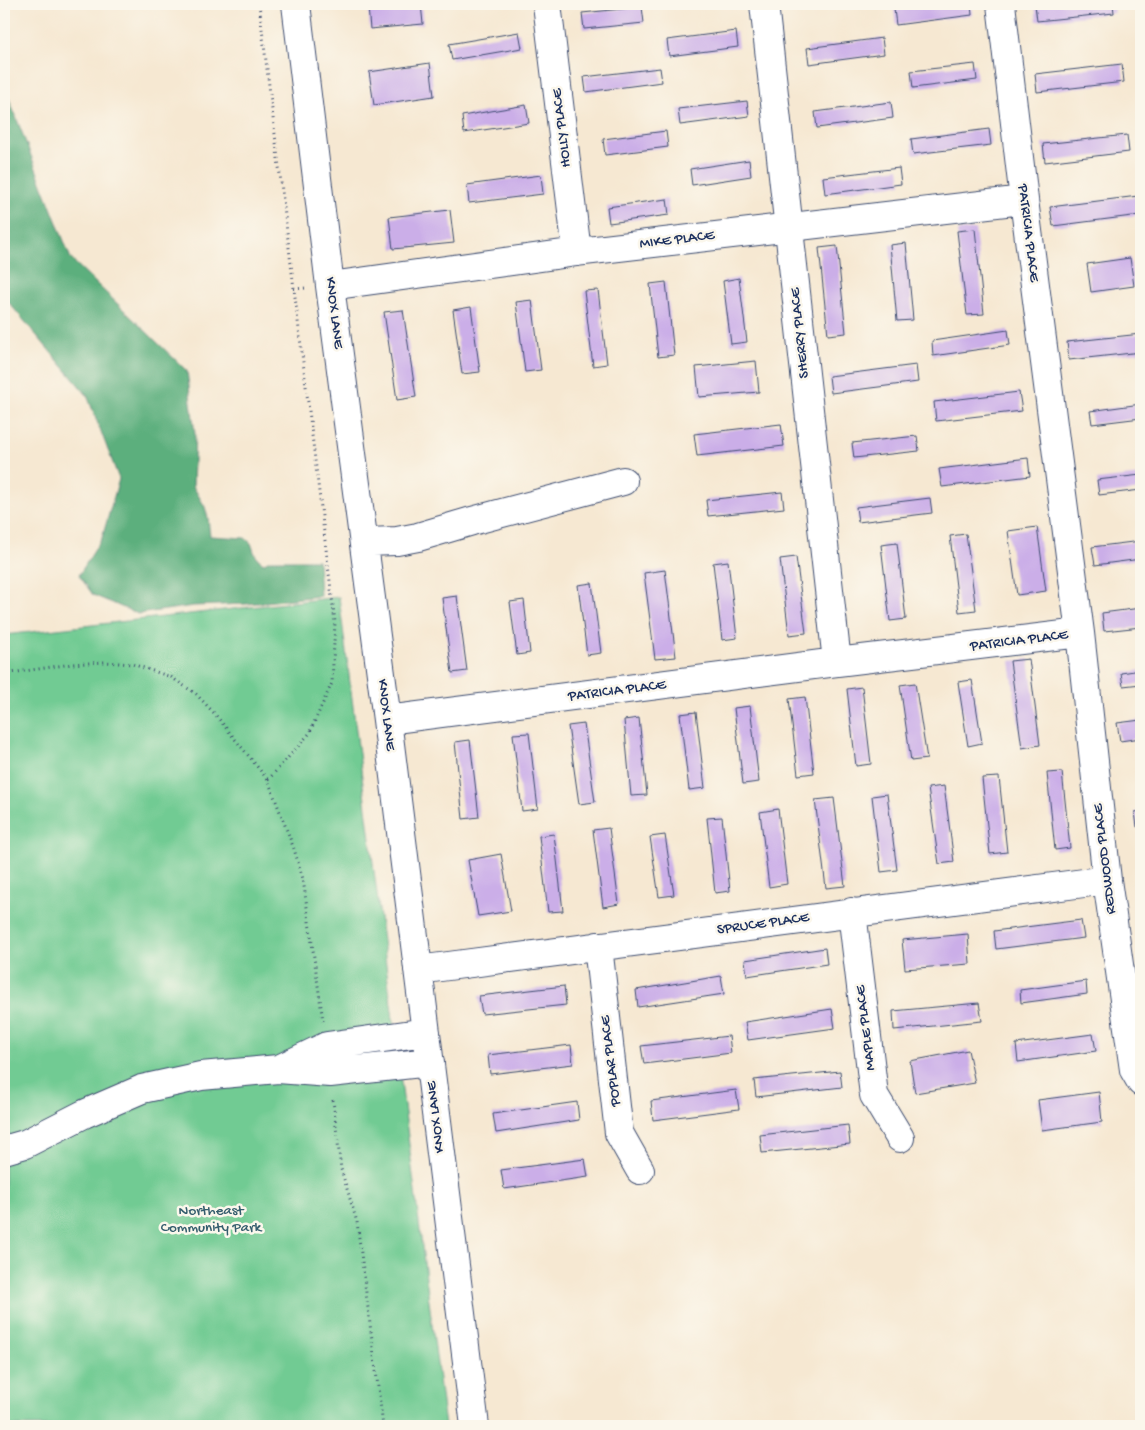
<svg xmlns="http://www.w3.org/2000/svg" width="1145" height="1430" viewBox="0 0 1145 1430" font-family="'Gochi Hand',sans-serif">
	<rect width="100%" height="100%" fill="#fbf7ec"/>
	<filter id="ink" filterUnits="userSpaceOnUse"><feTurbulence type="fractalNoise" baseFrequency=".02" numOctaves="2"/><feDisplacementMap in="SourceGraphic" scale="10" xChannelSelector="R" yChannelSelector="G"/><feConvolveMatrix kernelMatrix="1 2 1 2 8 2 1 2 1" color-interpolation-filters="sRGB"/></filter>
	<filter id="wash" filterUnits="userSpaceOnUse"><feTurbulence type="fractalNoise" baseFrequency=".0096" numOctaves="4" result="noise"/><feDisplacementMap in="SourceGraphic" scale="20" xChannelSelector="R" yChannelSelector="G"/><feGaussianBlur stdDeviation="1.12" result="paint"/><feColorMatrix in="noise" values="0 0 0 0 0 0 0 0 0 0 0 0 0 0 0 0 0 1.4 0 .05"/><feComposite in="paint" operator="in"/></filter>
	<g filter="url(#wash)">
		<rect width="100%" height="100%" fill="#f6e8d2"/>
		<path fill="#71cb93" stroke="#467d78" d="M339,597L445,1426H4V635Z"/>
		<path fill="#5caf7d" stroke="#3c6f6e" d="M4,86L71,259L187,371L195,434L193,486L205,507L208,518L210,536L245,538L251,543C254,551 255,559 264,563L270,560H318L320,596L247,604L193,606L138,614L93,595L79,575L102,538L119,479L87,395L4,297Z"/>
		<g id="blocks">
			<path fill="#cbaee8" d="M395,4H421L423,24L370,29L368,7Z
				M937,4H971L972,15L896,25L894,9Z
				M1050,4H1113L1114,13L1037,21L1035,5Z
				M642,7L644,23L584,29L582,13Z
				M736,31L738,47L669,56L667,40Z
				M519,32L522,48L452,60L449,44Z
				M882,38L884,54L809,64L807,48Z
				M430,63L434,96L374,105L369,72Z
				M975,64L977,80L913,88L911,71Z
				M1122,64L1124,82L1037,92L1035,74Z
				M660,68L662,82L586,92L584,77Z
				M747,101L749,116L680,125L678,109Z
				M891,102L893,118L817,128L815,112Z
				M526,105L529,123L464,133L462,116Z
				M989,129L991,145L913,154L911,139Z
				M666,131L668,147L605,155L603,139Z
				M1127,135L1129,152L1045,162L1043,144Z
				M749,160L751,176L692,185L690,169Z
				M899,168L901,184L825,194L823,177Z
				M541,175L543,194L469,203L467,185Z
				M1138,196L1140,215L1053,226L1050,207Z
				M667,199L669,215L609,223L607,207Z
				M450,210L454,243L393,249L389,217Z
				M975,229L984,314L967,315L957,231Z
				M906,243L913,320L897,321L890,245Z
				M837,246L846,333L828,335L819,248Z
				M1130,258L1134,286L1091,292L1087,264Z
				M739,278L747,342L731,344L723,281Z
				M666,282L674,355L658,357L650,284Z
				M598,290L607,364L593,366L584,291Z
				M532,300L541,370L525,372L516,302Z
				M471,307L480,372L462,374L453,310Z
				M403,310L416,397L397,400L384,312Z
				M1008,330L1010,345L933,356L932,341Z
				M1141,334V352L1069,360L1067,342Z
				M756,361L759,392L699,397L696,367Z
				M916,365L918,382L831,393L829,376Z
				M1019,392L1022,411L936,421L934,402Z
				M1141,404V418L1092,424L1090,411Z
				M781,424L784,446L697,456L694,434Z
				M917,436L919,451L854,458L852,443Z
				M1028,458L1030,476L942,487L939,469Z
				M1141,475V490L1099,495L1097,480Z
				M782,492L784,508L708,516L706,500Z
				M930,498L932,513L858,522L856,507Z
				M1037,527L1046,591L1017,595L1008,531Z
				M966,534L976,610L959,612L950,536Z
				M1141,541V559L1095,565L1092,547Z
				M897,543L906,619L890,621L881,545Z
				M796,557L806,633L789,635L780,559Z
				M728,561L737,638L722,640L713,563Z
				M665,570L676,657L655,659L644,573Z
				M592,583L601,653L587,655L578,585Z
				M457,596L467,671L452,673L442,598Z
				M524,600L530,653L517,655L510,602Z
				M1141,608V627L1104,631L1102,613Z
				M1029,659L1040,745L1022,748L1010,661Z
				M1141,670V684L1123,686L1121,673Z
				M972,680L982,743L968,746L958,682Z
				M915,683L927,759L911,761L900,685Z
				M862,687L871,764L856,766L847,689Z
				M805,697L814,773L798,775L789,699Z
				M750,706L759,782L743,784L734,708Z
				M696,712L705,788L689,790L680,714Z
				M639,718L647,795L631,796L624,720Z
				M1141,720V738L1120,741L1117,723Z
				M584,724L595,802L579,804L568,726Z
				M529,733L538,809L522,811L513,734Z
				M470,740L479,817L463,819L455,742Z
				M1062,772L1070,848L1055,850L1047,773Z
				M999,777L1007,852L990,854L982,778Z
				M944,786L954,862L939,864L928,788Z
				M887,794L897,870L881,872L872,796Z
				M834,798L845,886L826,888L815,800Z
				M778,809L787,884L769,887L760,812Z
				M1141,811V827H1137L1135,812Z
				M722,817L730,891L715,893L707,818Z
				M609,828L619,904L603,907L593,830Z
				M554,834L563,911L548,912L539,836Z
				M665,835L674,895L659,897L650,837Z
				M501,854L511,911L478,916L468,860Z
				M1081,920L1084,938L996,949L994,931Z
				M968,934L970,964L905,969L902,940Z
				M825,948L827,964L747,976L745,960Z
				M721,976L724,994L638,1007L636,990Z
				M1086,981L1087,994L1021,1003L1020,990Z
				M564,986L566,1005L482,1014L479,996Z
				M979,1003L982,1021L894,1030L893,1011Z
				M832,1009L835,1028L748,1040L745,1022Z
				M1093,1034L1096,1051L1018,1062L1016,1044Z
				M729,1036L731,1053L644,1064L641,1046Z
				M571,1045L573,1064L490,1074L488,1055Z
				M968,1050L975,1083L915,1093L910,1061Z
				M840,1071L842,1087L756,1097L754,1080Z
				M736,1090L739,1109L653,1120L651,1101Z
				M1099,1092L1102,1122L1042,1130L1038,1100Z
				M577,1102L579,1120L496,1133L493,1114Z
				M848,1125L850,1144L762,1153L760,1135Z
				M585,1159L588,1177L504,1189L501,1170Z"/>
		</g>
	</g>
	<g filter="url(#ink)">
		<use href="#blocks" fill-opacity="0" stroke="#3c4b6f" stroke-width="1"/>
		<g fill="none" stroke-linecap="round" stroke-linejoin="round">
			<g stroke="#3c4b6f" stroke-width="30">
				<path id="minor" d="M296,4L330,286L387,720L475,1426
					M547,4L577,252
					M764,4L837,662
					M1001,4L1024,200L1080,633L1107,880L1134,1070L1141,1082
					M330,286L577,252L1024,200
					M364,542L397,541L418,537L472,521L623,481
					M387,720L837,662L1080,633
					M852,912L874,1095L900,1138
					M598,946L619,1133L640,1170
					M418,970L1107,880
					M279,1069L327,1046L426,1032
					M4,1150L25,1144L84,1114L142,1089L201,1076L278,1069L330,1073L430,1062"/>
			</g>
			<path stroke="#3c4b6f" stroke-width="3" stroke-dasharray="1 4" stroke-linecap="butt" d="M259,4L335,622L332,683L309,734L268,780
				M294,289L306,288
				M4,674L72,664L105,662L132,664L171,677L196,694L214,713L268,780L294,849L303,879L323,1021
				M333,1100L341,1169L357,1222L383,1426"/>
			<use href="#minor" stroke="#fff" stroke-width="28"/>
		</g>
	</g>
	<g text-anchor="middle" dominant-baseline="central" stroke-width="5" stroke-linejoin="round" paint-order="stroke">
		<g font-size="15" fill="#1b2f5e" stroke="#fbf7ec">
			<text transform="translate(562 128) rotate(-97)">HOLLY PLACE</text>
			<text transform="translate(1028 233) rotate(83)">PATRICIA PLACE</text>
			<text transform="translate(677 240) rotate(-7)">MIKE PLACE</text>
			<text transform="translate(334 313) rotate(83)">KNOX LANE</text>
			<text transform="translate(800 333) rotate(-96)">SHERRY PLACE</text>
			<text transform="translate(1019 641) rotate(-7)">PATRICIA PLACE</text>
			<text transform="translate(617 691) rotate(-7)">PATRICIA PLACE</text>
			<text transform="translate(386 715) rotate(83)">KNOX LANE</text>
			<text transform="translate(1105 859) rotate(-97)">REDWOOD PLACE</text>
			<text transform="translate(763 924) rotate(-8)">SPRUCE PLACE</text>
			<text transform="translate(866 1028) rotate(-97)">MAPLE PLACE</text>
			<text transform="translate(611 1061) rotate(-97)">POPLAR PLACE</text>
			<text transform="translate(436 1117) rotate(-97)">KNOX LANE</text>
		</g>
		<g font-size="15" fill="#355e6e" stroke="#fbf7ec">
			<text x="211" y="1211">Northeast<tspan x="211" dy="17">Community Park</tspan></text>
		</g>
	</g>
	<rect width="1145" height="1430" fill="none" stroke="#fbf7ec" stroke-width="20"/>
</svg>
